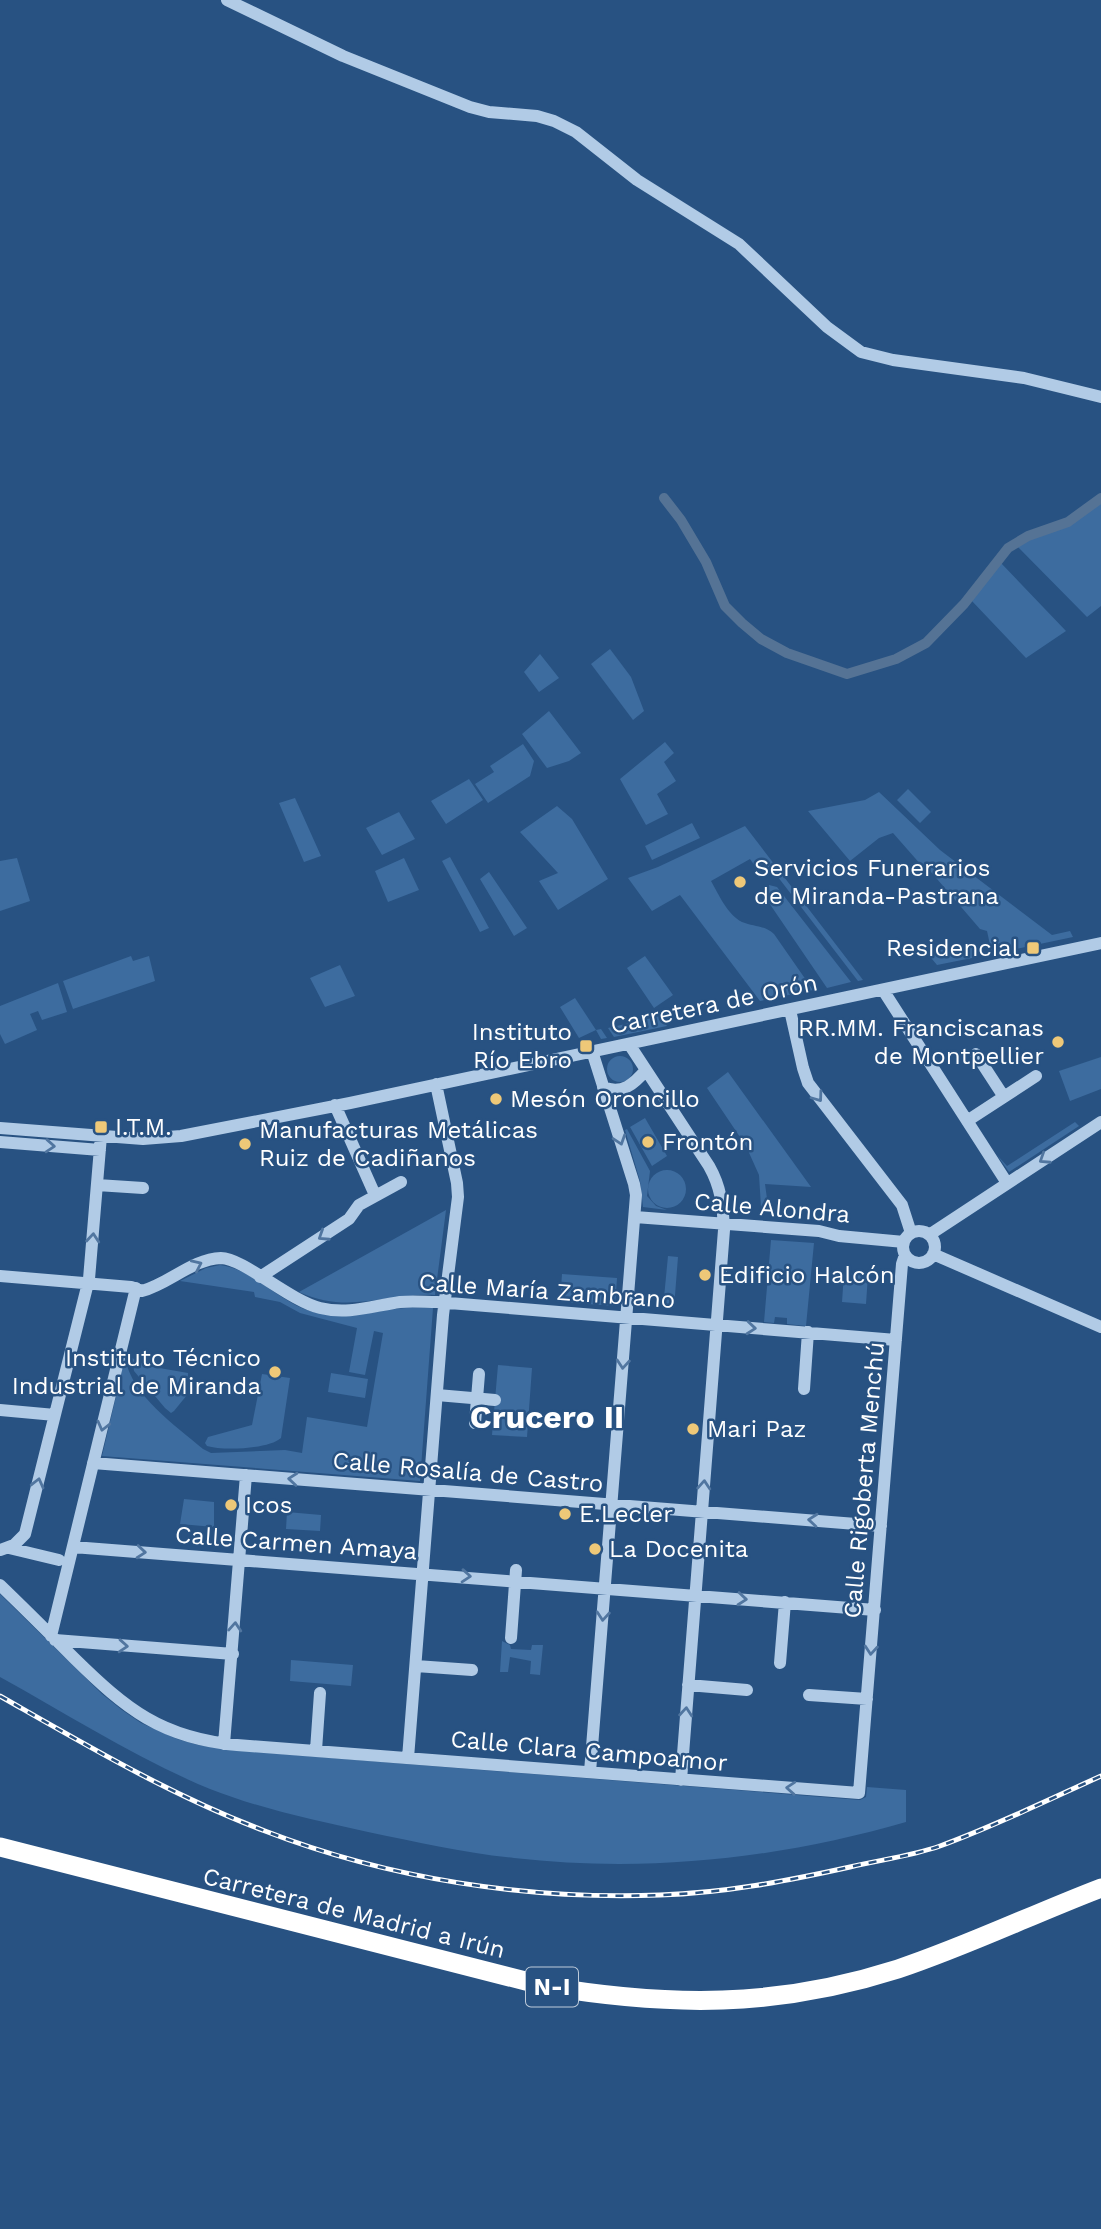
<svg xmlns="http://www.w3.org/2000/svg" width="1101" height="2229" viewBox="0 0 1101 2229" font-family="'Work Sans',sans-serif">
	<rect width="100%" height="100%" fill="#285282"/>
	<path fill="#3d6c9f" d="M1101,502V606L1087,617L1016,545L1074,521Z
		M1000,562L1066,631L1026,658L971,600Z
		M610,649L631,677L644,711L633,720L591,664Z
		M540,654L559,678L539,692L524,672Z
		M549,711L581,753L569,761L547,768L522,734Z
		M665,742L674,753L664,762L676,781L657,794L668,814L646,825L620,779Z
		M523,744L534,761L530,776L488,803L475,784L494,772L490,766Z
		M469,779L483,800L446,824L431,801Z
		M908,789L931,812L920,823L897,800Z
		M879,792L940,850L1052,935L1070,931L1073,937L992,954L987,931L980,929L925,865L922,866L893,833L879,838L850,861L808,811L865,800Z
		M295,798L321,856L304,862L279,803Z
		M557,806L572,819L608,879L558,910L539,881L558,873L520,832Z
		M399,812L415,839L382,855L366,828Z
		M692,823L700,838L652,860L645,846Z
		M745,826L857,972L863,980L858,981L771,868L759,872L750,859L711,881C719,895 727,914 742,922C754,927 764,925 774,934L813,990L760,1001L680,895L652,911L628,878L658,867Z
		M450,857L489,928L480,932L442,861Z
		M17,858L30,901L0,911V861Z
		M404,858L419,890L388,902L375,871Z
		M489,872L527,928L514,936L480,879Z
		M769,885L777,887L851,982L827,988L765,897Z
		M973,943L977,957L937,965L927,953Z
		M131,956L133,961L149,956L155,981L73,1009L63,981Z
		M645,956L673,995L654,1008L627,968Z
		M340,965L355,996L325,1007L310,978Z
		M58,983L67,1012L42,1020L38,1011L30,1014L37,1030L5,1044L0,1034V1006Z
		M575,998L596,1030L601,1029L607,1038L601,1039L596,1030L579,1038L560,1007Z
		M660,1016L667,1026L614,1037L608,1028Z
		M607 1069a13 13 0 1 1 26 0a13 13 0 1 1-26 0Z
		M1101,1057V1089L1070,1101L1059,1071Z
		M728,1072L811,1187L765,1184L768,1206L761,1207L759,1175L746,1146L707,1088Z
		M645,1118L667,1156L652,1166L630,1127Z
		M1075,1122L1079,1126L1009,1172L997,1155L1007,1166Z
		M627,1129L650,1171L647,1196L656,1206L667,1210L643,1207L640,1181L625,1130Z
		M648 1189a19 19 0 1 1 38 0a19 19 0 1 1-38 0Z
		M446,1210L435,1295C384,1293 349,1315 299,1292Z
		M771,1240L814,1243L806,1326L787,1324V1318L775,1317L774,1323L764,1322Z
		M668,1256L678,1257L674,1308H663Z
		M220,1265C251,1268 280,1302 310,1311C345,1322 372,1310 406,1308C415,1307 424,1308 433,1308L420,1481L102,1456L125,1358C132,1396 175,1425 203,1449L211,1453L285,1450L302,1453L307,1417L367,1427L383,1333L374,1331L365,1375L349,1372L357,1328L300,1313L280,1302L255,1297L254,1292L180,1281L206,1268Z
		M844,1273L868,1275L866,1304L842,1302Z
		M562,1274L617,1278L615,1306L560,1302Z
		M132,1358L148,1366L188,1373L187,1395L174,1411L171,1413L165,1408L134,1371Z
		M498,1365L532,1368L527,1437L492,1435Z
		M331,1373L368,1379L365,1398L328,1392Z
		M262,1374L290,1378L281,1438C269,1449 223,1451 207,1446L205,1443L208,1437L252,1425Z
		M184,1499L214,1502V1527L180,1524Z
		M287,1512L321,1515L320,1531L286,1529Z
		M0,1594L102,1694L122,1710L141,1723L177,1739L198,1745L231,1750L860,1800L866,1797L867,1787L906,1790V1822C778,1859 646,1873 514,1858C465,1853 416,1842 368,1832C314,1820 261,1809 210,1789C137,1759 69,1715 0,1677Z
		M502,1641L510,1645L511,1649L531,1650L532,1645H543L540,1675L530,1674L531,1661L510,1657L508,1672H500Z
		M291,1660L353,1665L351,1686L290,1681Z"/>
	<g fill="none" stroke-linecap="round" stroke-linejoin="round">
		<path stroke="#557395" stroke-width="10" d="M664,498L681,520L706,562L725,606L742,623L761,639L787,653L847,674L896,659L926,643L964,604L1008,548L1028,536L1068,522L1101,498"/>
		<path stroke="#b1cbe6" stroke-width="12" d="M227,0L343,56L470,107L489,112L537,116L554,121L576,132L637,180L739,244L827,327L861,352L893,360L1024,378L1101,397
			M883,990L1007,1183
			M790,1010L803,1068L808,1083L902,1205L911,1233
			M629,1044L709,1166C721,1187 723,1206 724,1230L681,1780
			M976,1054L1004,1097
			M603,1087C622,1095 634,1084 646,1070
			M335,1105L375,1195
			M967,1121L1036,1076
			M0,1128L143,1139L181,1136L350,1103L1101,943
			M0,1142L100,1150
			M97,1185L143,1188
			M635,1217L819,1231L839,1236L904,1242
			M903 1247a16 16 0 1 1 32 0a16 16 0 1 1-32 0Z
			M929,1235L1101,1122
			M933,1254L1101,1327
			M0,1276L131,1287L142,1291C169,1284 192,1259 221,1258C243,1258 290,1301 320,1308C348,1315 372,1306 400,1302C412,1301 425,1302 437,1302L896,1340
			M260,1277L349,1219L359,1205L401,1182
			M804,1389L808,1332
			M437,1395L495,1400
			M0,1410L55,1415
			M475,1423L479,1374
			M93,1463L881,1526
			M73,1547L875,1610
			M9,1548L59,1560
			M0,1550L14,1545L25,1534L89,1279L101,1136
			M0,1585C25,1609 49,1633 74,1658C126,1709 161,1738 237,1745L859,1793L902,1264L905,1255
			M51,1636L136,1288
			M511,1638L516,1570
			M55,1640L233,1654
			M780,1663L785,1602
			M416,1666L472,1670
			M688,1685L747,1690
			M809,1695L867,1699
			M224,1744L246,1475
			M316,1750L320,1693
			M408,1758L443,1315L458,1197L457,1183L436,1084
			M590,1772L636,1195L634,1184L592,1051"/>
		<path stroke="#fff" stroke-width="19" d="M0,1847L545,1986C670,2007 776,2008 898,1969C967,1946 1033,1914 1101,1888"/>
		<g stroke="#fff" stroke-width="5">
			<path id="rail" d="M0,1696C86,1745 172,1796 265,1831C389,1879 527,1900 660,1895C724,1893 787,1881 850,1867C879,1860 912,1856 940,1846C995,1826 1048,1800 1101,1776"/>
		</g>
		<use href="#rail" stroke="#285282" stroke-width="2.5" stroke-dasharray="8" stroke-linecap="butt"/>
	</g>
	<defs><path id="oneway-chevron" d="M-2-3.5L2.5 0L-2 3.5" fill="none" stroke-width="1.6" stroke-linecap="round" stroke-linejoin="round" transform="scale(1.75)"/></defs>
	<g stroke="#5176a0">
		<use href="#oneway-chevron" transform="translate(818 1097) rotate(54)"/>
		<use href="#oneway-chevron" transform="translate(620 1140) rotate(72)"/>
		<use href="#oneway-chevron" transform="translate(50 1146) rotate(4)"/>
		<use href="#oneway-chevron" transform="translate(1044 1159) rotate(147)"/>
		<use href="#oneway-chevron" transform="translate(323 1236) rotate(147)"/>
		<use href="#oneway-chevron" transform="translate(93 1238) rotate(-85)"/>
		<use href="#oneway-chevron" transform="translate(197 1265) rotate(-25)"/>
		<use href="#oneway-chevron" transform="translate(751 1328) rotate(5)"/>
		<use href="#oneway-chevron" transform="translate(623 1364) rotate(95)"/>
		<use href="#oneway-chevron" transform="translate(103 1426) rotate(104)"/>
		<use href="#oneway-chevron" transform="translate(293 1479) rotate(-175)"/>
		<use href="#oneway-chevron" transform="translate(38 1483) rotate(-76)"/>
		<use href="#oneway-chevron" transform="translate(704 1485) rotate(-86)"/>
		<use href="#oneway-chevron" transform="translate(813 1520) rotate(-175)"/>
		<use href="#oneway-chevron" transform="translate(141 1552) rotate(5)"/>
		<use href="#oneway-chevron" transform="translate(466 1576) rotate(4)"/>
		<use href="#oneway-chevron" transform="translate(742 1599) rotate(5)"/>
		<use href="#oneway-chevron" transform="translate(603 1616) rotate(95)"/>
		<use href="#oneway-chevron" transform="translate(235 1627) rotate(-86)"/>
		<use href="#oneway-chevron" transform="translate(123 1646) rotate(4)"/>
		<use href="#oneway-chevron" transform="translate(871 1650) rotate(95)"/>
		<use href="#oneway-chevron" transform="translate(686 1712) rotate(-85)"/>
		<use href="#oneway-chevron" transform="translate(791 1788) rotate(-176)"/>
	</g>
	<g fill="#eec878" stroke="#285282" stroke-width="2.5">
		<circle cx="740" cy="882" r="7"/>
		<rect x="1026" y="941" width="14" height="14" rx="3.5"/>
		<circle cx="1058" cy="1042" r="7"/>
		<rect x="579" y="1039" width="14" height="14" rx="3.5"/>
		<circle cx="496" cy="1099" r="7"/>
		<rect x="94" y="1120" width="14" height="14" rx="3.5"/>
		<circle cx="648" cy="1142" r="7"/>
		<circle cx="245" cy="1144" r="7"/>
		<circle cx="705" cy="1275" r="7"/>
		<circle cx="275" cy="1372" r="7"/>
		<circle cx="693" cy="1429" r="7"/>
		<circle cx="231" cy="1505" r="7"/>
		<circle cx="565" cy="1514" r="7"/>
		<circle cx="595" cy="1549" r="7"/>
	</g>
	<g text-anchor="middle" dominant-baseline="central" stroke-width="5" stroke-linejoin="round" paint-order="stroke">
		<rect fill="#285282" stroke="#becbda" stroke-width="2" x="526" y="1967.5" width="52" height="39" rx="5"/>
		<g font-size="23" font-weight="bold" fill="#fff">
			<text x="552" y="1987">N-I</text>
		</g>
		<g font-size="24" fill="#fff" stroke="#285282" text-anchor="start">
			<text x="754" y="868">Servicios Funerarios<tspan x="754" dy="28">de Miranda-Pastrana</tspan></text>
			<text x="1019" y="948" text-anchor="end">Residencial</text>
			<text x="1044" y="1028" text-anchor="end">RR.MM. Franciscanas<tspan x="1044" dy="28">de Montpellier</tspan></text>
			<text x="572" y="1032" text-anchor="end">Instituto<tspan x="572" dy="28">Río Ebro</tspan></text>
			<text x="510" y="1099">Mesón Oroncillo</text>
			<text x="115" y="1127">I.T.M.</text>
			<text x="259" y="1130">Manufacturas Metálicas<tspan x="259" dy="28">Ruiz de Cadiñanos</tspan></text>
			<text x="662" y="1142">Frontón</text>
			<text x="719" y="1275">Edificio Halcón</text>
			<text x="261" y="1358" text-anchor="end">Instituto Técnico<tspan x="261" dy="28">Industrial de Miranda</tspan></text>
			<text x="707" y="1429">Mari Paz</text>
			<text x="245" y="1505">Icos</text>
			<text x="579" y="1514">E.Lecler</text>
			<text x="609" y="1549">La Docenita</text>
		</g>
		<g font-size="24" fill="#fff" stroke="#285282">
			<text transform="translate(714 1004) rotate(-12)">Carretera de Orón</text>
			<text transform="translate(772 1208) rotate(5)">Calle Alondra</text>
			<text transform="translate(547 1291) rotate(4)">Calle María Zambrano</text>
			<text transform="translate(468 1472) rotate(5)">Calle Rosalía de Castro</text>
			<text transform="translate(864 1480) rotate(-85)">Calle Rigoberta Menchú</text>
			<text transform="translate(296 1543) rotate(4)">Calle Carmen Amaya</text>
			<text transform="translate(589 1751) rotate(5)">Calle Clara Campoamor</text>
			<text transform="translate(354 1913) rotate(14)">Carretera de Madrid a Irún</text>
		</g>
		<g font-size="32" font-weight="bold" fill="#fff" stroke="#285282">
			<text x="547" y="1417">Crucero II</text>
		</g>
	</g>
</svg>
